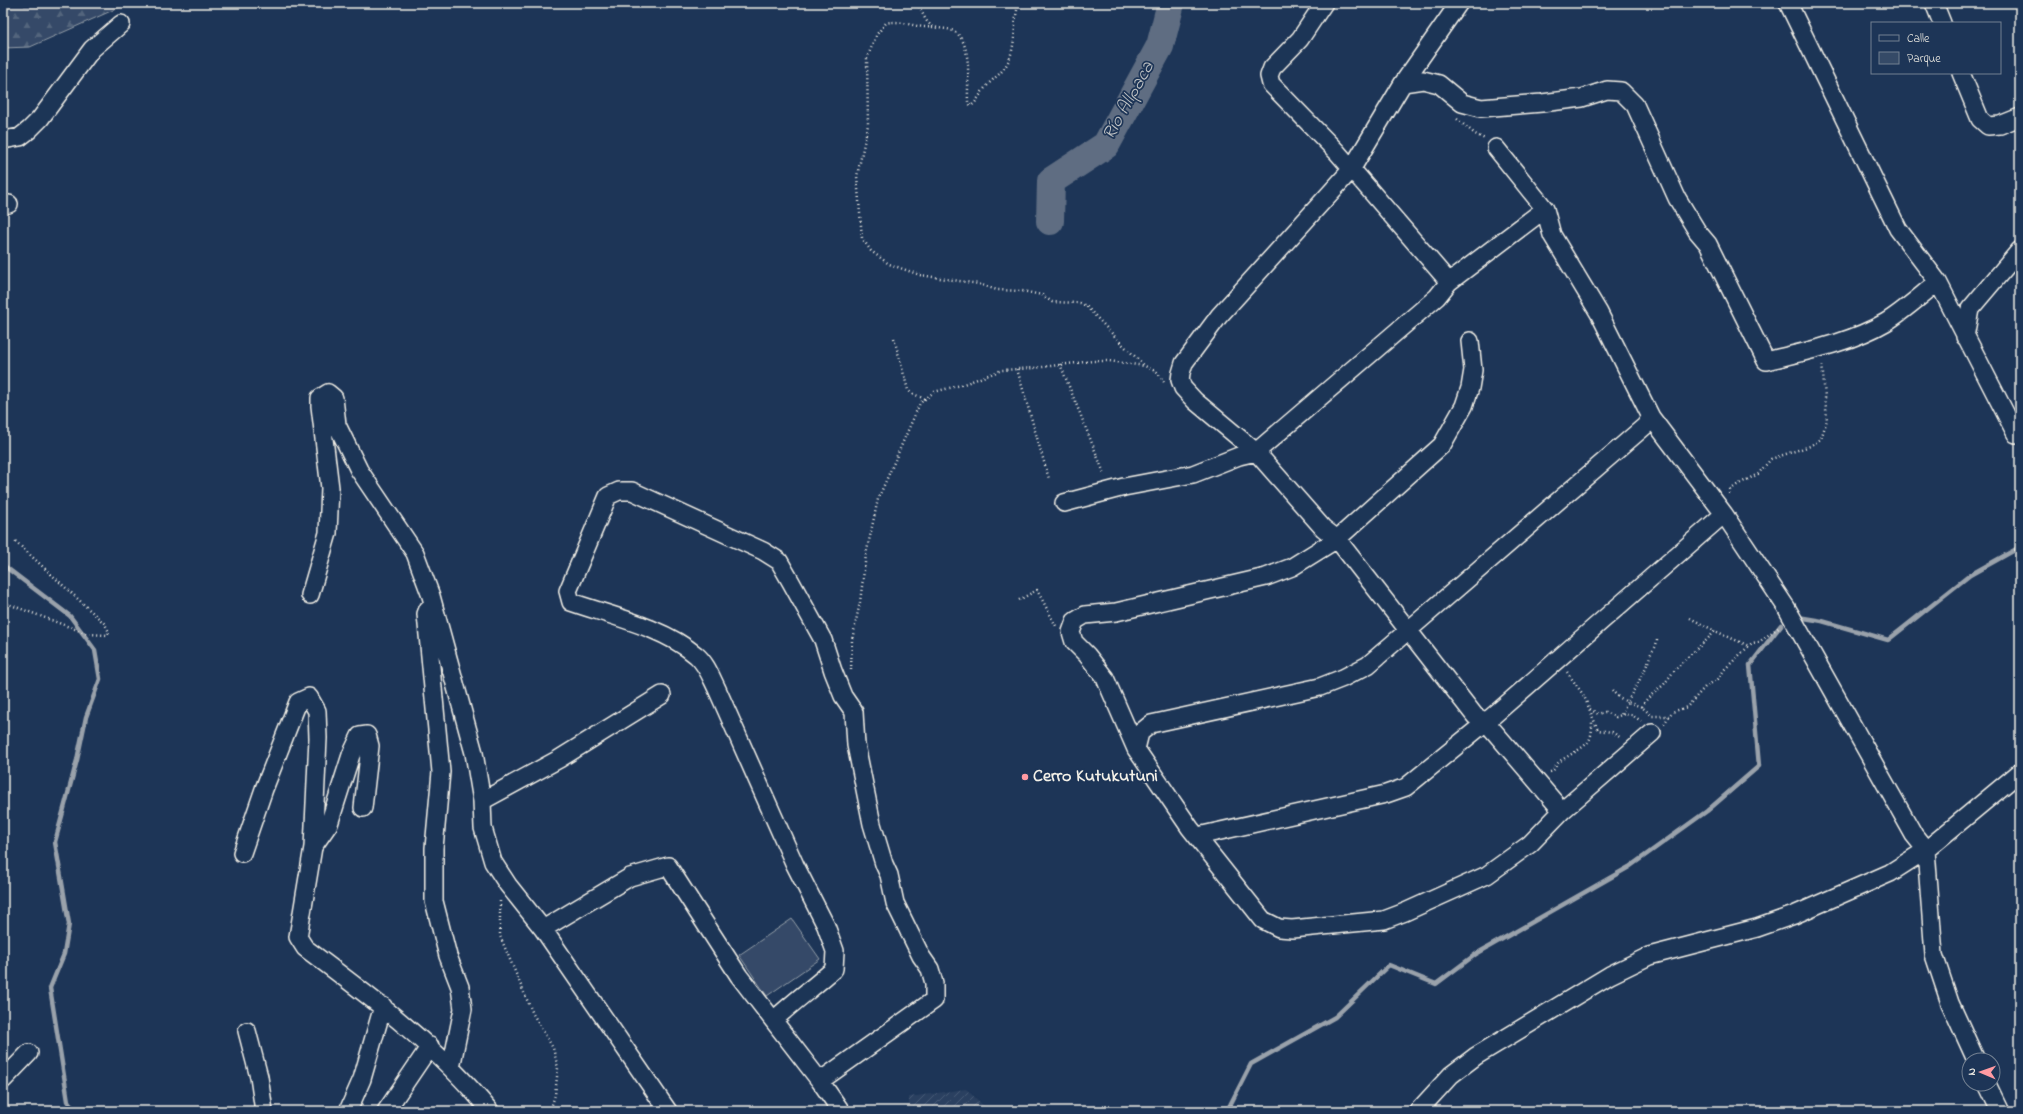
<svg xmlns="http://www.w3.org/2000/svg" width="2023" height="1114" viewBox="0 0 2023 1114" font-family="'Indie Flower',sans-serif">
	<defs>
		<pattern id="industrial-furrows" width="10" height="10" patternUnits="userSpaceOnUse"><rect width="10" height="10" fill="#2a4060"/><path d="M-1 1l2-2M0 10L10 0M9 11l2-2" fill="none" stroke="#4a5c77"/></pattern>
		<pattern id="forest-firs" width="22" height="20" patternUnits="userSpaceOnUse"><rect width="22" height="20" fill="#354a67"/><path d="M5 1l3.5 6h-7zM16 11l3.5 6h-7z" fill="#53657d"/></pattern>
	</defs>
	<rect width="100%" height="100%" fill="#1d3557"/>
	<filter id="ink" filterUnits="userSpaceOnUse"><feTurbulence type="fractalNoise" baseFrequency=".025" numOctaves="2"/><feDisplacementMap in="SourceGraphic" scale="8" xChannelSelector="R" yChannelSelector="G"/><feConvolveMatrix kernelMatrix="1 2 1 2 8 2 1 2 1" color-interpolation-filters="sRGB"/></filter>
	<g filter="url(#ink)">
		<path fill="url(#industrial-furrows)" d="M966,1089L989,1111H909V1097Z"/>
		<path fill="url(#forest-firs)" stroke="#949ea8" d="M3,3H129L30,47L3,48Z"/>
		<path fill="#354a67" stroke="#949ea8" d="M792,919L820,959L767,996L739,955Z"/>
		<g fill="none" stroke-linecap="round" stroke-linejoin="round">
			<path stroke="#9aa2ab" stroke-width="4.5" d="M3,565L70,616L95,650L100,679L86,717L77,760L55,842L69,924L64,954L50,988L68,1101L75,1111
				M1798,617L1822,621L1888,640L1970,575L2020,547
				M1227,1111L1251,1064L1335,1017L1389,965L1436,984L1476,954L1629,867L1707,811L1759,766L1750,665L1781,625"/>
			<path stroke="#5e6d82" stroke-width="28" d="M1050,221L1051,181L1106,145L1160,46L1171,3"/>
			<g stroke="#f4f1e8" stroke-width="20">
				<path id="minor" d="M1324,3L1300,39L1272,68L1269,76L1271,84L1337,152L1449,282
					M1459,3L1403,83L1351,170L1219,316L1184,363L1181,373L1180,380L1183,388L1195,401L1256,452L1323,528L1337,539L1475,716L1486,722L1562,811
					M1788,3L1898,229L1938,282L2016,434L2020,431
					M1934,3L1942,23
					M1961,73L1980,119L1988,126L2000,125L2020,117
					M1403,83L1423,80L1439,84L1462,103L1481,108L1542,103L1582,98L1607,90L1621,91L1635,105L1677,198L1697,231L1708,244L1766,361C1807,351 1850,343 1886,322C1904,311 1921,295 1938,282
					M3,140L20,137L29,130L40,119L92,49L121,24
					M1496,148L1545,209L1552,235L1599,313L1651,417L1724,514L1786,607L1914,835L1926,850L1934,955L1950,1003L1976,1060
					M3,205L9,204
					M1965,337L1970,309L2020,250
					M1470,341L1473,370L1470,388L1464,406L1442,445L1337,539L1292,567L1266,577L1116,612L1085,615L1075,621L1071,632L1074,642L1087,655L1105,678L1136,749L1190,828L1263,920L1279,928L1292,929L1384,920L1405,912L1487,875L1530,844L1562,811L1652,733
					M1064,503L1124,487L1193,474L1239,456L1256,452L1437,297L1449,282L1545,209
					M310,595L328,533L330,488L320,406V398L328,393L334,398L337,425L359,470L415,553L431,596L474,753L482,801L483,828L493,862L508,885L543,929L668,1111
					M428,609L426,614L441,772L434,848V901L448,956L460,987L463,1009L451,1068
					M1136,749L1140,733L1151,724L1320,687L1343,678L1368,665L1645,426L1651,417
					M482,801L559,759L662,695
					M1198,836L1386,794L1406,787L1486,722L1724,514
					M313,847L329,824L351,755L360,736L367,735L370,746L363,808
					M242,853L264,789L298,702L309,697L317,711L318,738L313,847L298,937L305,948C372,998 437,1046 490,1111
					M543,929L630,877L668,866L739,976L820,1081L841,1111
					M774,1020C793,1002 814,987 834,969L835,951L826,926L795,865L717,689C711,677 706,663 696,655C663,627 611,616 571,602L568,591L608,496L619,491H632L763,551L779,561L791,582L823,640L833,671L843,696L854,712L856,745L872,824L884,864L889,875L895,903L921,956L930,969L934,983V1000L820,1081
					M247,1031L259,1077L264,1111
					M3,1080L29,1053
					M1987,1084L2000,1111
					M348,1111L362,1079L383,1006
					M386,1111L430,1046
					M1418,1111L1451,1075L1476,1056L1610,975L1649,956L1757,928L1794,915L1890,873L1926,850L2020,772"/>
			</g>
			<path stroke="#f4f1e8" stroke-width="2.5" stroke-dasharray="1 3" stroke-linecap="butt" d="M917,3C922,10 924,21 932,26C939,30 948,27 955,32C973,44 967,84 968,102L971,106C978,101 980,93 986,87C992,79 1000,75 1005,67C1018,48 1012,23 1019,3
				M933,27C917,29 902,19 886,23L877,34L867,58L868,125L857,176L862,238L871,251L889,264L920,275L979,284L997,290L1022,291L1042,295L1052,302L1080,303L1086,306L1120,342L1145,366L1157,372L1164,382
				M1457,119L1475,134L1485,139
				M894,338L908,390L911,393L925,399
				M1060,364L1104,473
				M1017,369L1049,479
				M1729,494L1730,490L1737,485L1758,474L1771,459L1810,446L1821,439L1827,420L1822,363
				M1019,600L1037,590L1056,626
				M3,602L88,634L108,635L109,632L105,624L15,541
				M1690,618L1715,631
				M1657,639C1656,651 1652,649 1650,656C1645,673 1635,687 1627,702L1642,707L1652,716H1669
				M851,670L852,640L860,602L866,555L878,499L920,403L934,392L961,385L1002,370L1034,368L1093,361H1109L1145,366
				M1567,672L1584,696L1598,730L1612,732L1621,738
				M1612,690L1617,696L1627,702L1621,715
				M1642,707C1646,697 1654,694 1661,687C1667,682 1670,675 1675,670C1687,656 1703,645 1715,631L1749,646
				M1590,709L1598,714L1605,712L1616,717L1624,714L1632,715L1641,721
				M1664,724L1672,712L1687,707L1705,687L1718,679L1725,669L1752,643L1759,642L1779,627
				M1550,772C1555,771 1555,765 1560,761C1566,757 1585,747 1588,742C1592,737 1592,728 1592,721
				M500,901V936L533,1014L553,1048L558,1068L555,1095L550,1111"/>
			<use href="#minor" stroke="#1d3557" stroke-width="17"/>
		</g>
	</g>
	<circle fill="#ff9aa2" stroke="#1d3557" stroke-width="1.5" cx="1025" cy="777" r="4"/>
	<g text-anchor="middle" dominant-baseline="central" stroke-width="3.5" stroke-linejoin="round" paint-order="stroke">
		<g font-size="18" font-weight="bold" fill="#f4f1e8" stroke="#1d3557" text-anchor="start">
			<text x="1033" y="777">Cerro Kutukutuni</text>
		</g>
		<g font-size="19" font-style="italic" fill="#c0c3c4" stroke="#1d3557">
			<text transform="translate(1129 101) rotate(-61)">Río Allpaca</text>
		</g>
	</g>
	<rect width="2023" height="1114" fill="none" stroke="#1d3557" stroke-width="16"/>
	<rect x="8" y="8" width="2007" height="1098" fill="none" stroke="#f4f1e8" stroke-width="1.5" filter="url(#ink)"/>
	<rect x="1871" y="22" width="130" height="52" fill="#1d3557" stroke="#738091"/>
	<rect x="1879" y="35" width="20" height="6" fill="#1d3557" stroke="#738091"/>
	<text x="1907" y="42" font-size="12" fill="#f4f1e8">Calle</text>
	<rect x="1879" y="52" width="20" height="12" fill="#354a67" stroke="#738091"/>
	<text x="1907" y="62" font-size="12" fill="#f4f1e8">Parque</text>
	<g transform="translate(1981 1072) rotate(272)"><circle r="19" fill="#1d3557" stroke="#738091"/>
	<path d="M0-3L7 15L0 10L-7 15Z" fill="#ff9aa2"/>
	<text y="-6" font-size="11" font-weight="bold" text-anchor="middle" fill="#f4f1e8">N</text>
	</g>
</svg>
